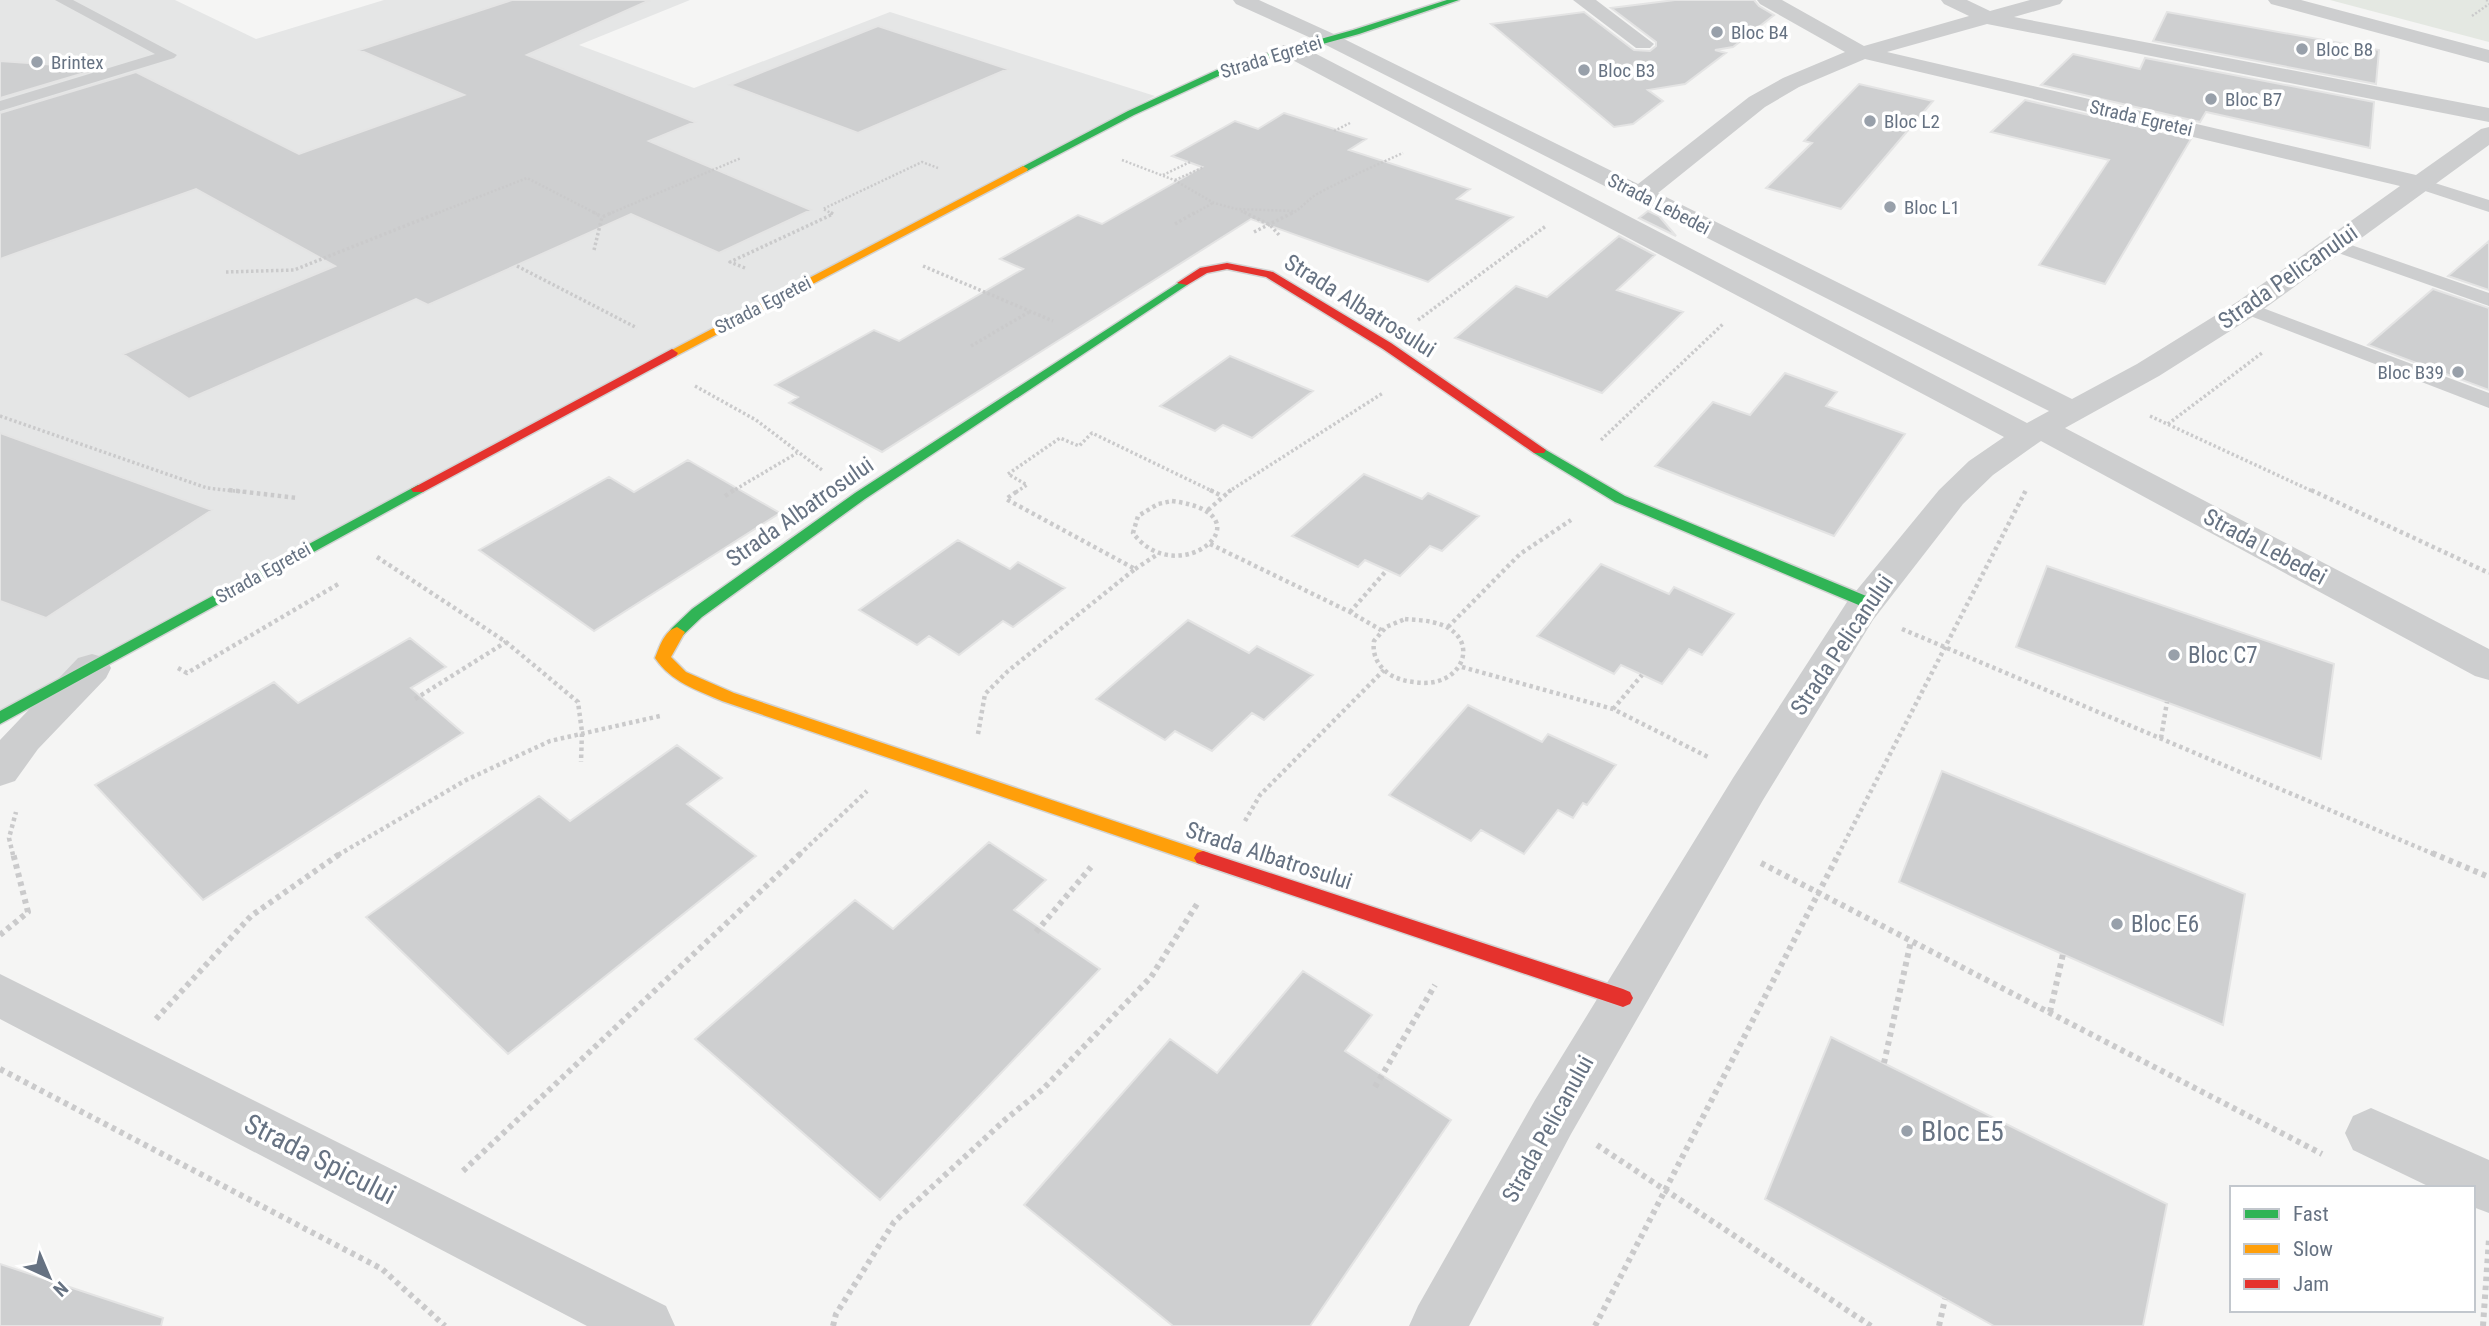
<svg xmlns="http://www.w3.org/2000/svg" width="2489" height="1326" viewBox="0 0 2489 1326" font-family="'Roboto Condensed',sans-serif">
	<rect width="100%" height="100%" fill="#f5f5f4"/>
	<path fill="#e5e6e6" d="M0,0H175L256,39L384,0H690L579,45L694,88L890,12L1155,96L0,719Z"/>
	<path fill="#e4e8e2" d="M2330,0H2489V42Z"/>
	<path fill="#cecfd0" stroke="#e4e4e4" stroke-width="2" d="M512,0H650L527,55L695,122L649,141L811,210L719,253L631,214L428,305L416,299L189,399L123,354L335,266L196,189L0,259V113L136,72L299,154L464,95L359,50Z
		M1675,0H1754L1759,6L1774,15L1733,47L1715,50L1726,53L1685,84L1648,90L1663,101L1633,124L1614,127L1491,24L1584,12L1634,50L1650,51L1656,46V42L1611,8Z
		M2167,12L2379,50L2376,84L2153,41Z
		M878,26L1008,69L858,133L730,85Z
		M2073,54L2140,69L2145,58L2374,102L2370,148L2206,112L2200,122L2041,85Z
		M0,61L101,68L0,98Z
		M1859,84L1933,101L1841,209L1766,188L1812,143L1804,141Z
		M2025,100L2191,139L2105,284L2039,265L2109,160L1991,132Z
		M1284,113L1366,139L1349,150L1470,189L1457,199L1513,217L1428,282L1251,219L882,452L789,403L798,397L775,385L874,330L899,341L1023,269L1000,259L1078,215L1102,224L1202,167L1172,156L1235,121L1258,129Z
		M1648,211L1659,216L1676,236L1639,218Z
		M1619,236L1655,255L1617,290L1683,312L1602,393L1455,338L1516,286L1547,297Z
		M2489,241V290L2448,276Z
		M2433,289L2489,308V390L2368,345Z
		M1230,356L1313,391L1252,438L1223,425L1215,431L1160,406Z
		M1785,373L1837,392L1826,406L1905,434L1834,536L1655,466L1713,402L1750,415Z
		M0,433L212,510L46,618L0,601Z
		M688,460L780,513L594,631L479,550L609,477L634,492Z
		M1364,474L1422,499L1428,493L1479,516L1442,551L1430,546L1400,576L1365,560L1358,567L1292,536Z
		M958,540L1010,569L1018,562L1065,588L1013,627L1003,621L959,655L929,636L917,645L859,610Z
		M1601,564L1669,594L1674,587L1734,614L1702,655L1689,649L1662,684L1621,665L1614,674L1537,636Z
		M2047,566L2334,664L2321,759L2016,647Z
		M1188,620L1249,653L1257,646L1313,675L1264,720L1252,713L1212,751L1175,731L1165,740L1096,699Z
		M410,638L446,667L411,688L463,733L203,900L95,785L274,682L298,703Z
		M1468,705L1542,742L1548,734L1616,765L1587,805L1583,803L1573,818L1558,810L1524,854L1481,830L1471,841L1389,795Z
		M677,745L722,778L687,804L756,856L508,1054L366,917L539,796L570,821Z
		M1942,771L2245,894L2223,1025L1899,882Z
		M989,842L1046,880L1014,910L1100,969L880,1200L695,1039L855,900L893,929Z
		M1303,971L1372,1015L1345,1051L1451,1120L1310,1326H1173L1024,1205L1170,1039L1217,1073Z
		M1831,1037L2167,1204L2143,1326H1994L1765,1199Z
		M0,1264L163,1318L161,1326H0Z"/>
	<g fill="none" stroke-linecap="round" stroke-linejoin="round">
		<g stroke="#d2d3d3" stroke-width="3">
			<path id="fast" d="M1447,0H1459L1359,34L1236,68L1134,115L1027,171L1018,169L1128,111L1230,64L1353,30Z
				M1183,280L1187,281V285L865,499L702,617L682,636H672L669,632L672,628L692,609L855,493Z
				M1539,446L1625,496L1871,598L1874,602L1866,607L1861,606L1615,502L1534,453V447Z
				M418,485L423,486L425,489L423,492L0,724V711Z"/>
		</g>
		<g stroke="#d2d3d3" stroke-width="3">
			<path id="slow" d="M1023,166L1028,169L1027,171L676,356H668L666,353Z
				M677,627L685,632L671,657L686,672L734,693L1209,853L1212,858L1209,863L1203,865L722,701C697,690 671,682 655,658C660,646 664,631 677,627Z"/>
		</g>
		<g stroke="#d2d3d3" stroke-width="3">
			<path id="jam" d="M1227,263L1273,272L1391,343L1546,450L1544,453H1534L1383,349L1266,277L1227,269L1207,273L1187,285L1177,283L1200,268Z
				M672,349L678,353L676,356L423,492H413L411,489Z
				M1203,851L1623,989L1630,992L1633,998L1630,1004L1623,1007L1197,863L1194,858L1197,853Z"/>
		</g>
		<path stroke="#cacacb" stroke-width="2.5" stroke-dasharray="2 2" stroke-linecap="butt" d="M2486,0L2489,1
			M2472,16L2489,4
			M1334,131L1350,123
			M1122,160L1174,180L1214,203L1236,209L1295,211
			M1163,175L1190,162
			M1175,180L1204,167
			M1241,211L1248,214
			M435,214L527,178L597,214
			M609,214L741,158
			M833,214L823,209L922,162L938,168
			M1193,214L1213,203
			M1291,214C1301,209 1307,200 1317,194C1345,179 1374,166 1403,153"/>
		<path stroke="#cacacb" stroke-width="3.5" stroke-dasharray="2.5 2.5" stroke-linecap="butt" d="M593,212L602,217
			M1244,212L1270,225L1280,236
			M1175,224L1196,212
			M1254,232L1294,212
			M594,250L602,217L613,212
			M517,266L637,328
			M923,266L1053,321
			M745,268L730,262L833,214L830,212
			M226,272L294,270L440,212
			M1418,320L1546,226
			M971,346L1029,312
			M695,386L756,420L822,470
			M0,416L207,488L244,492
			M2150,416L2314,492
			M2168,424L2262,353
			M1601,440L1724,323
			M731,492L797,453
			M1016,492L1027,485L1008,474L1060,438L1079,446L1092,433L1214,492
			M1228,492L1383,393"/>
		<path stroke="#cacacb" stroke-width="4.5" stroke-dasharray="3.5 3.5" stroke-linecap="butt" d="M229,490L297,498
			M1210,490L1222,496
			M2311,490L2489,573
			M725,496L734,490
			M1172,501C1274,514 1178,594 1133,533L1138,516L1158,504Z
			M1208,510L1231,490
			M1210,544L1350,612L1381,630
			M377,557L506,642L578,702L582,732L581,762
			M1135,569L1158,554
			M1350,612L1387,570
			M1405,619C1414,620 1424,620 1432,622C1485,633 1465,691 1414,682C1405,681 1397,679 1389,674C1378,666 1372,655 1374,641L1386,627Z
			M1448,627L1520,554L1571,520
			M1902,629L2436,855
			M1462,667L1613,709L1710,758
			M178,668L187,673L340,583
			M415,699L506,642
			M1613,709L1642,675
			M978,734L985,694L1008,671L1135,569L1006,499L1019,490
			M2161,738L2167,702
			M1245,821L1260,795L1384,670
			M13,855L9,838L16,812
			M338,855L466,780L550,741L660,716
			M799,855L867,791
			M1838,855L2026,490"/>
		<path stroke="#cacacb" stroke-width="6" stroke-dasharray="4.5 4.5" stroke-linecap="butt" d="M2432,853L2489,877
			M1761,863L2322,1154
			M1036,932L1091,867
			M0,935L28,912L13,853
			M2050,1012L2063,954
			M156,1019L251,916L341,853
			M1884,1063L1911,941
			M0,1069L382,1269L445,1326
			M1375,1087L1435,985
			M1597,1145L1871,1326
			M463,1171L801,853
			M833,1326L836,1314L894,1222L1006,1119L1043,1089L1151,977L1197,904
			M1595,1326L1839,853
			M1939,1326L1945,1299
			M2483,1326L2489,1239"/>
		<path fill="#cdcecf" fill-rule="evenodd" d="M55,0H73L177,55L174,58L0,111V101L155,54Z
			M2422,179L2489,200V212L2416,188L2413,184L2416,180Z
			M2334,239L2489,293V306L2327,249L2324,245L2327,241Z
			M2247,302L2489,393V408L2240,312L2237,308L2240,304Z"/>
		<path fill="#cdcecf" fill-rule="evenodd" d="M1233,0H1259L1336,35L1638,184L1749,97L1783,78L1845,52L1760,4L1757,0H1782L1864,46L1969,16L1944,4L1941,0H1967L1990,11L2030,0H2063L2060,4L2014,17L2489,108V122L1987,24L1887,52L2416,175L2481,129L2489,127V145L2257,314L2159,376L2065,428L2489,649V680L2475,676L2041,441L2038,443L1993,475L1963,504L1873,620L1763,800L1571,1134L1469,1326H1409L1418,1306L1535,1100L1733,778L1847,602L1939,490L1969,461L2004,437L1283,55L1280,50L1283,45H1299L2027,423L2049,411L1322,43L1236,4ZM1865,59L2400,186L2237,302L2137,364L2072,399L1658,193L1765,107L1799,87Z
			M1573,0H1596L1654,44L1650,48H1636Z
			M2268,0H2301L2489,50V63L2271,4Z
			M92,654L106,658L111,668L106,678L38,749L15,781L0,786V740L78,658Z
			M0,974L666,1306L675,1326H587L0,1019Z
			M2371,1108L2489,1160V1213L2473,1207V1188H2432L2353,1150L2345,1133L2353,1116Z"/>
		<use href="#fast" fill="#30b455" fill-rule="evenodd"/>
		<use href="#slow" fill="#ff9f0a" fill-rule="evenodd"/>
		<use href="#jam" fill="#e5322d" fill-rule="evenodd"/>
	</g>
	<g fill="#98a0aa" stroke="#fff" stroke-width="2.5">
		<circle cx="1717" cy="32" r="7"/>
		<circle cx="2302" cy="49" r="7"/>
		<circle cx="37" cy="62" r="7"/>
		<circle cx="1584" cy="70" r="7"/>
		<circle cx="2211" cy="99" r="7"/>
		<circle cx="1870" cy="121" r="7"/>
		<circle cx="1890" cy="207" r="7"/>
		<circle cx="2458" cy="372" r="7"/>
		<circle cx="2174" cy="655" r="7"/>
		<circle cx="2117" cy="924" r="7"/>
		<circle cx="1907" cy="1131" r="7"/>
	</g>
	<g text-anchor="middle" dominant-baseline="central" stroke-width="7" stroke-linejoin="round" paint-order="stroke">
		<g font-size="19" fill="#667282" stroke="#fff" text-anchor="start">
			<text x="1731" y="32">Bloc B4</text>
			<text x="2316" y="49">Bloc B8</text>
			<text x="51" y="62">Brintex</text>
			<text x="1598" y="70">Bloc B3</text>
			<text x="2225" y="99">Bloc B7</text>
			<text x="1884" y="121">Bloc L2</text>
			<text x="1904" y="207">Bloc L1</text>
			<text x="2444" y="372" text-anchor="end">Bloc B39</text>
		</g>
		<g font-size="19" fill="#667282" stroke="#fff">
			<text transform="translate(1271 57) rotate(-17)">Strada Egretei</text>
			<text transform="translate(2141 118) rotate(13)">Strada Egretei</text>
			<text transform="translate(1659 204) rotate(27)">Strada Lebedei</text>
			<text transform="translate(763 305) rotate(-27)">Strada Egretei</text>
			<text transform="translate(263 573) rotate(-29)">Strada Egretei</text>
		</g>
		<g font-size="23" fill="#667282" stroke="#fff">
			<text transform="translate(2288 277) rotate(-35)">Strada Pelicanului</text>
			<text transform="translate(1360 306) rotate(32)">Strada Albatrosului</text>
			<text transform="translate(800 512) rotate(-35)">Strada Albatrosului</text>
			<text transform="translate(2265 547) rotate(28)">Strada Lebedei</text>
			<text transform="translate(1842 645) rotate(-56)">Strada Pelicanului</text>
			<text transform="translate(1269 856) rotate(18)">Strada Albatrosului</text>
			<text transform="translate(1548 1129) rotate(-61)">Strada Pelicanului</text>
		</g>
		<g font-size="23" fill="#667282" stroke="#fff" text-anchor="start">
			<text x="2188" y="655">Bloc C7</text>
			<text x="2131" y="924">Bloc E6</text>
		</g>
		<g font-size="28" fill="#667282" stroke="#fff" text-anchor="start">
			<text x="1921" y="1131">Bloc E5</text>
		</g>
		<g font-size="28" fill="#667282" stroke="#fff">
			<text transform="translate(320 1159) rotate(27)">Strada Spicului</text>
		</g>
	</g>
	<rect x="2230" y="1186" width="245" height="126" fill="#ffffff" stroke="#c2c7cd" stroke-width="2"/>
	<rect x="2244" y="1209" width="35" height="10" fill="#30b455" stroke="#c2c7cd" stroke-width="2"/>
	<text x="2293" y="1221" font-size="21" fill="#667282">Fast</text>
	<rect x="2244" y="1244" width="35" height="10" fill="#ff9f0a" stroke="#c2c7cd" stroke-width="2"/>
	<text x="2293" y="1256" font-size="21" fill="#667282">Slow</text>
	<rect x="2244" y="1279" width="35" height="10" fill="#e5322d" stroke="#c2c7cd" stroke-width="2"/>
	<text x="2293" y="1291" font-size="21" fill="#667282">Jam</text>
	<g transform="translate(49 1277) rotate(136)" stroke="#ffffff" stroke-width="5" paint-order="stroke">
	<path d="M0-5L12 26L0 18L-12 26Z" fill="#667282"/>
	<text y="-10" font-size="19" font-weight="bold" text-anchor="middle" fill="#667282">N</text>
	</g>
</svg>
